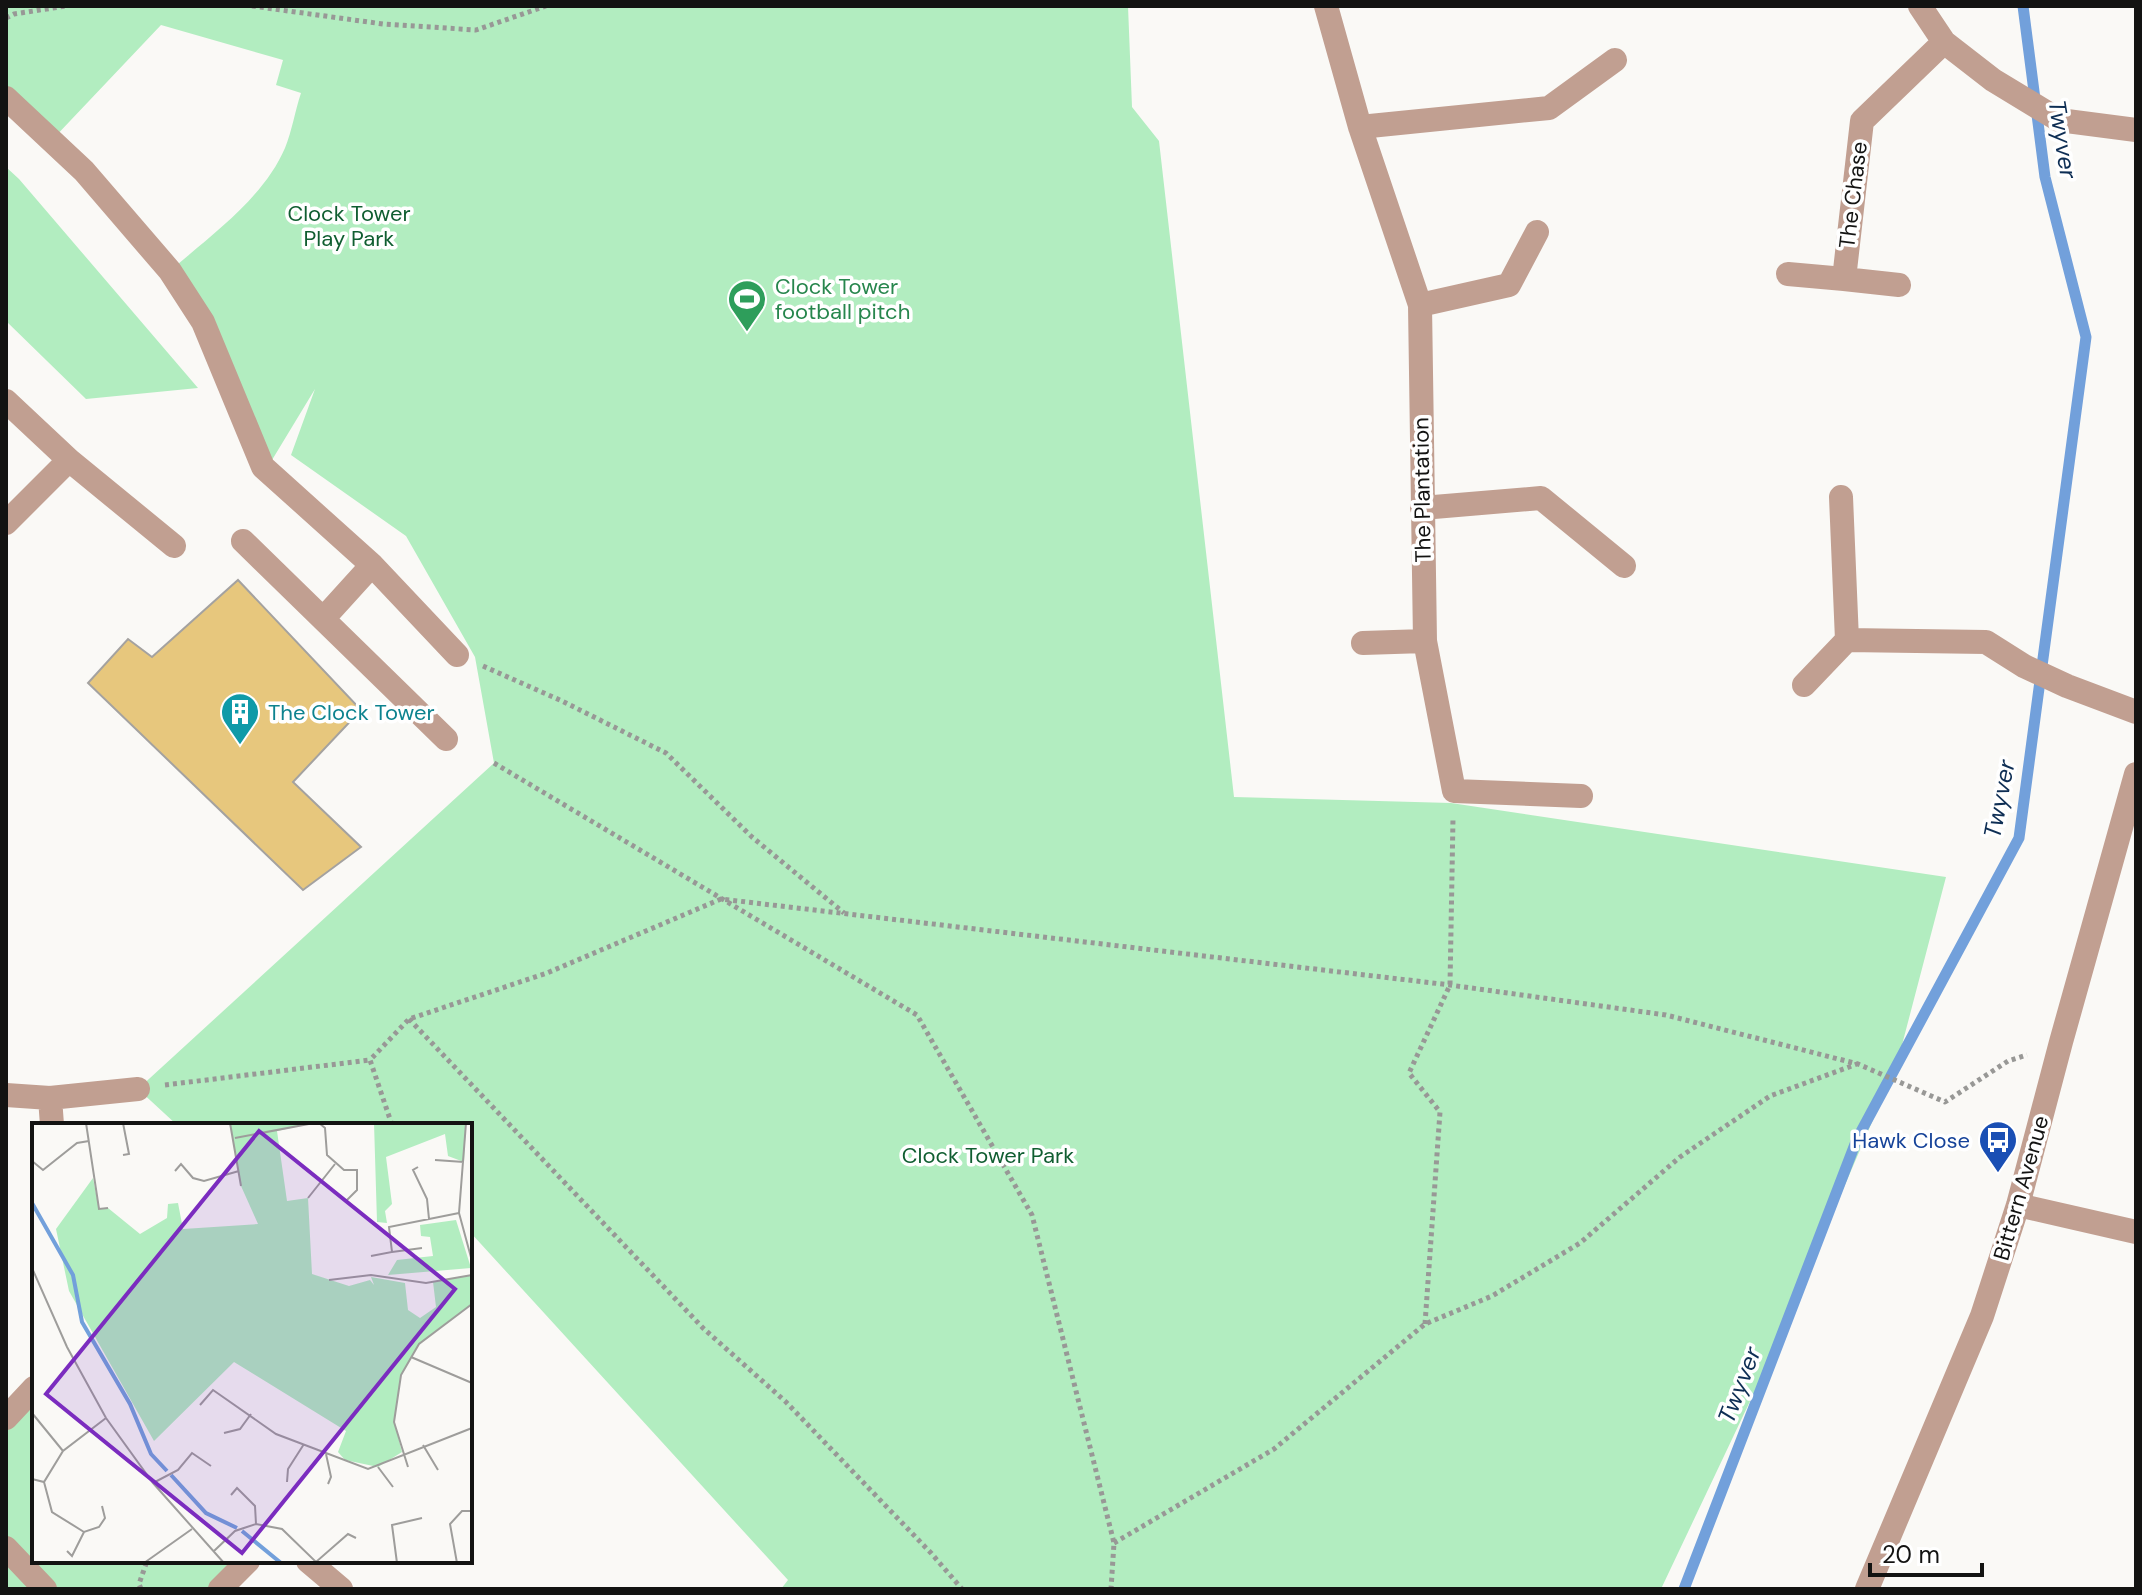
<svg xmlns="http://www.w3.org/2000/svg" width="2142" height="1595" viewBox="0 0 2142 1595" font-family="'DM Sans',sans-serif">
	<rect width="100%" height="100%" fill="#faf9f6"/>
	<path fill="#b2edc0" d="M6,6H1128L1132,107L1159,141L1234,797L1451,803L1946,877L1897,1064L1770,1359L1661,1589H781L788,1580L470,1232V1125H177L138,1089L494,763L475,657L406,536L291,455L315,389L272,460L170,271C210,236 263,199 285,148C292,131 295,111 301,93L276,85L283,60L161,25L52,140L6,98Z
		M6,167L19,179L198,388L86,399L6,321Z
		M34,1395V1561H248L220,1589H6V1425Z"/>
	<g fill="none" stroke-linecap="round" stroke-linejoin="round">
		<path stroke="#72a0db" stroke-width="11" d="M1684,1589L1857,1139L2019,838L2086,337L2045,177L2023,6"/>
	</g>
	<path fill="#e7c77d" stroke="#a4a2a0" stroke-width="2" d="M238,580L361,710L293,782L361,847L303,890L88,683L128,639L152,657Z"/>
	<g fill="none" stroke-linecap="round" stroke-linejoin="round">
		<path stroke="#989896" stroke-width="5" stroke-dasharray="4 4" stroke-linecap="butt" d="M252,6L383,24L476,30L546,6
			M6,18L14,14L66,6
			M483,666L562,701L666,753L752,837L844,913
			M494,763L917,1015L1032,1215L1114,1543L1111,1589
			M409,1019L704,1329L786,1402L931,1553L962,1589
			M165,1085L370,1060
			M392,1125L370,1060L409,1019L547,973L721,899L1450,985L1666,1015L1858,1064L1945,1102L2008,1061L2027,1055
			M1425,1324L1440,1112L1409,1073L1450,985L1453,818
			M1114,1543L1274,1449L1425,1324L1492,1296L1580,1243L1680,1157L1770,1096L1857,1064
			M141,1589L139,1584L147,1561"/>
		<path stroke="#c19f91" stroke-width="24" d="M1326,6L1360,127L1420,305L1425,641L1454,791L1581,796
			M1920,6L1944,42L1993,80L2059,120L2136,130
			M6,98L84,171L170,271L203,322L263,467L372,565L457,655
			M1360,127L1549,108L1615,60
			M1788,274L1844,279
			M1899,285L1844,279L1862,121L1944,42
			M1420,305L1509,285L1537,232
			M6,401L69,460
			M1841,497L1847,640L1986,642L2024,666L2067,686L2136,712
			M1422,508L1541,498L1624,566
			M6,523L69,460L174,546
			M243,541L446,739
			M323,619L372,565
			M1363,643L1425,641
			M1804,685L1847,640
			M6,1095L50,1098L138,1089
			M50,1098L52,1125
			M2018,1205L2136,1232
			M6,1418L34,1388
			M6,1548L45,1589
			M308,1561L341,1589
			M220,1589L248,1561
			M1867,1589L1982,1316L2018,1205L2061,1042L2136,774"/>
	</g>
	<defs>
		<g id="stadium-pin" transform="scale(2)"><path d="M0 17L-7.5 6A9.5 9.5 0 1 1 7.5 6Z" fill="#2e9e5b" stroke="#fff"/><path d="M0-5a6.5 5 0 1 0 0 10a6.5 5 0 1 0 0-10ZM-3.5-1.8h7v3.6h-7Z" fill="#fff"/></g>
		<g id="building-pin" transform="scale(2)"><path d="M0 17L-7.5 6A9.5 9.5 0 1 1 7.5 6Z" fill="#0f9aa8" stroke="#fff"/><path d="M-4-6H4V6H1V3H-1V6H-4ZM-2.5-4.3h1.7v1.8h-1.7ZM.8-4.3h1.7v1.8H.8ZM-2.5-1h1.7V.8h-1.7ZM.8-1h1.7V.8H.8Z" fill="#fff"/></g>
		<g id="bus-pin" transform="scale(2)"><path d="M0 17L-7.5 6A9.5 9.5 0 1 1 7.5 6Z" fill="#1a4fb4" stroke="#fff"/><path d="M-5-6H5V4H4V6H2V4H-2V6H-4V4H-5ZM-3.5-4V0h7V-4ZM-3.5 1.2v1.5H-2V1.2ZM2 1.2v1.5H3.5V1.2Z" fill="#fff"/></g>
	</defs>
	<g fill-rule="evenodd">
		<use href="#stadium-pin" x="747" y="299"/>
		<use href="#building-pin" x="240" y="712"/>
		<use href="#bus-pin" x="1998" y="1140"/>
	</g>
	<g text-anchor="middle" dominant-baseline="central" stroke-width="7" stroke-linejoin="round" paint-order="stroke">
		<g font-size="22" fill="#131312" stroke="#fff">
			<text transform="translate(1853 195) rotate(-83)">The Chase</text>
			<text transform="translate(1422 490) rotate(-91)">The Plantation</text>
			<text transform="translate(2021 1188) rotate(-74)">Bittern Avenue</text>
		</g>
		<g font-size="22" fill="#105e31" stroke="#fff">
			<text x="349" y="213">Clock Tower<tspan x="349" dy="25">Play Park</tspan></text>
			<text x="988" y="1155">Clock Tower Park</text>
		</g>
		<g font-size="22" fill="#27864d" stroke="#fff" text-anchor="start">
			<text x="775" y="286">Clock Tower<tspan x="775" dy="25">football pitch</tspan></text>
		</g>
		<g font-size="22" fill="#0d838f" stroke="#fff" text-anchor="start">
			<text x="268" y="712">The Clock Tower</text>
		</g>
		<g font-size="22" fill="#164399" stroke="#fff" text-anchor="end">
			<text x="1970" y="1140">Hawk Close</text>
		</g>
		<g font-size="24" font-style="italic" fill="#0e2e54" stroke="#fff">
			<text transform="translate(2063 139) rotate(81)">Twyver</text>
			<text transform="translate(1999 799) rotate(-79)">Twyver</text>
			<text transform="translate(1739 1385) rotate(-69)">Twyver</text>
		</g>
	</g>
	<g transform="translate(32 1123)">
		<rect width="440" height="440" fill="#faf9f6"/>
		<path d="M198,0H282L245,8L255,78L276,75L280,151L317,163L338,157L342,162L339,154L373,160L376,187L388,195L404,184L401,159L440,152V181L387,221L369,252L362,298L370,329L346,344L313,337L306,329L314,308L202,239L122,318L37,168L24,106L61,55L67,86L76,85L108,111L135,95L136,81L146,80L151,106L226,101L209,63ZM342,0H434L432,39L416,33L413,11L354,34L360,81L353,88L355,100L345,99ZM424,97L439,145L356,152L365,137L401,133L398,114L389,113L388,102Z" fill="#b2edc0"/>
		<path fill="none" stroke="#72a0db" stroke-width="4" d="M0,80L41,152L50,199L98,281L119,331L135,348M139,352L174,390L205,405M210,408L249,440"/>
		<path fill="none" stroke="#9e9d9b" stroke-width="2" d="M54,0L67,86L76,85M91,0L97,31L91,32M198,0L209,63M287,0L293,5L295,32L312,47H325V67L314,78L311,76M434,0L427,90L440,138M203,15L282,0M403,37L432,39M0,38L11,47L45,20L57,18M386,44L381,47L395,76L397,96M143,48L149,41L161,55L172,58L207,48M276,75L303,41M360,129L390,125M339,133L360,129L357,104L427,90M0,145L35,224L74,295L121,360L192,440M297,157L339,152L394,160L440,152M379,234L440,260M168,282L181,267L244,311L336,346L440,305M0,290L31,328M192,310L208,306L219,291M391,322L406,347M294,331L299,354L296,361M346,344L361,364M376,344L362,299L369,252L387,221L440,181M0,356L12,359L31,328L74,295M12,359L20,389L52,409L67,404L73,395L70,383M255,359L256,346L272,321M121,360L146,347L160,330L179,343M199,372L205,365L223,383L224,401M35,428L40,433L52,409M182,428L203,408L224,401L250,406L284,439L316,411L324,415M112,440L160,406M365,440L360,402L390,395M425,440L418,401L430,388H440"/>
		<path fill="#7b2cbf" fill-opacity="0.15" stroke="#7b2cbf" stroke-width="4" d="M227,8L423,166L210,430L14,271Z"/>
		<rect width="440" height="440" fill="none" stroke="#131312" stroke-width="4"/>
	</g>
	<rect width="2142" height="1595" fill="none" stroke="#131312" stroke-width="16"/>
	<path d="M1870 1563v12h112v-12" fill="none" stroke="#131312" stroke-width="4"/>
	<text x="1882" y="1563" font-size="24" fill="#131312" stroke="#ffffff" stroke-width="6" paint-order="stroke">20 m</text>
</svg>
